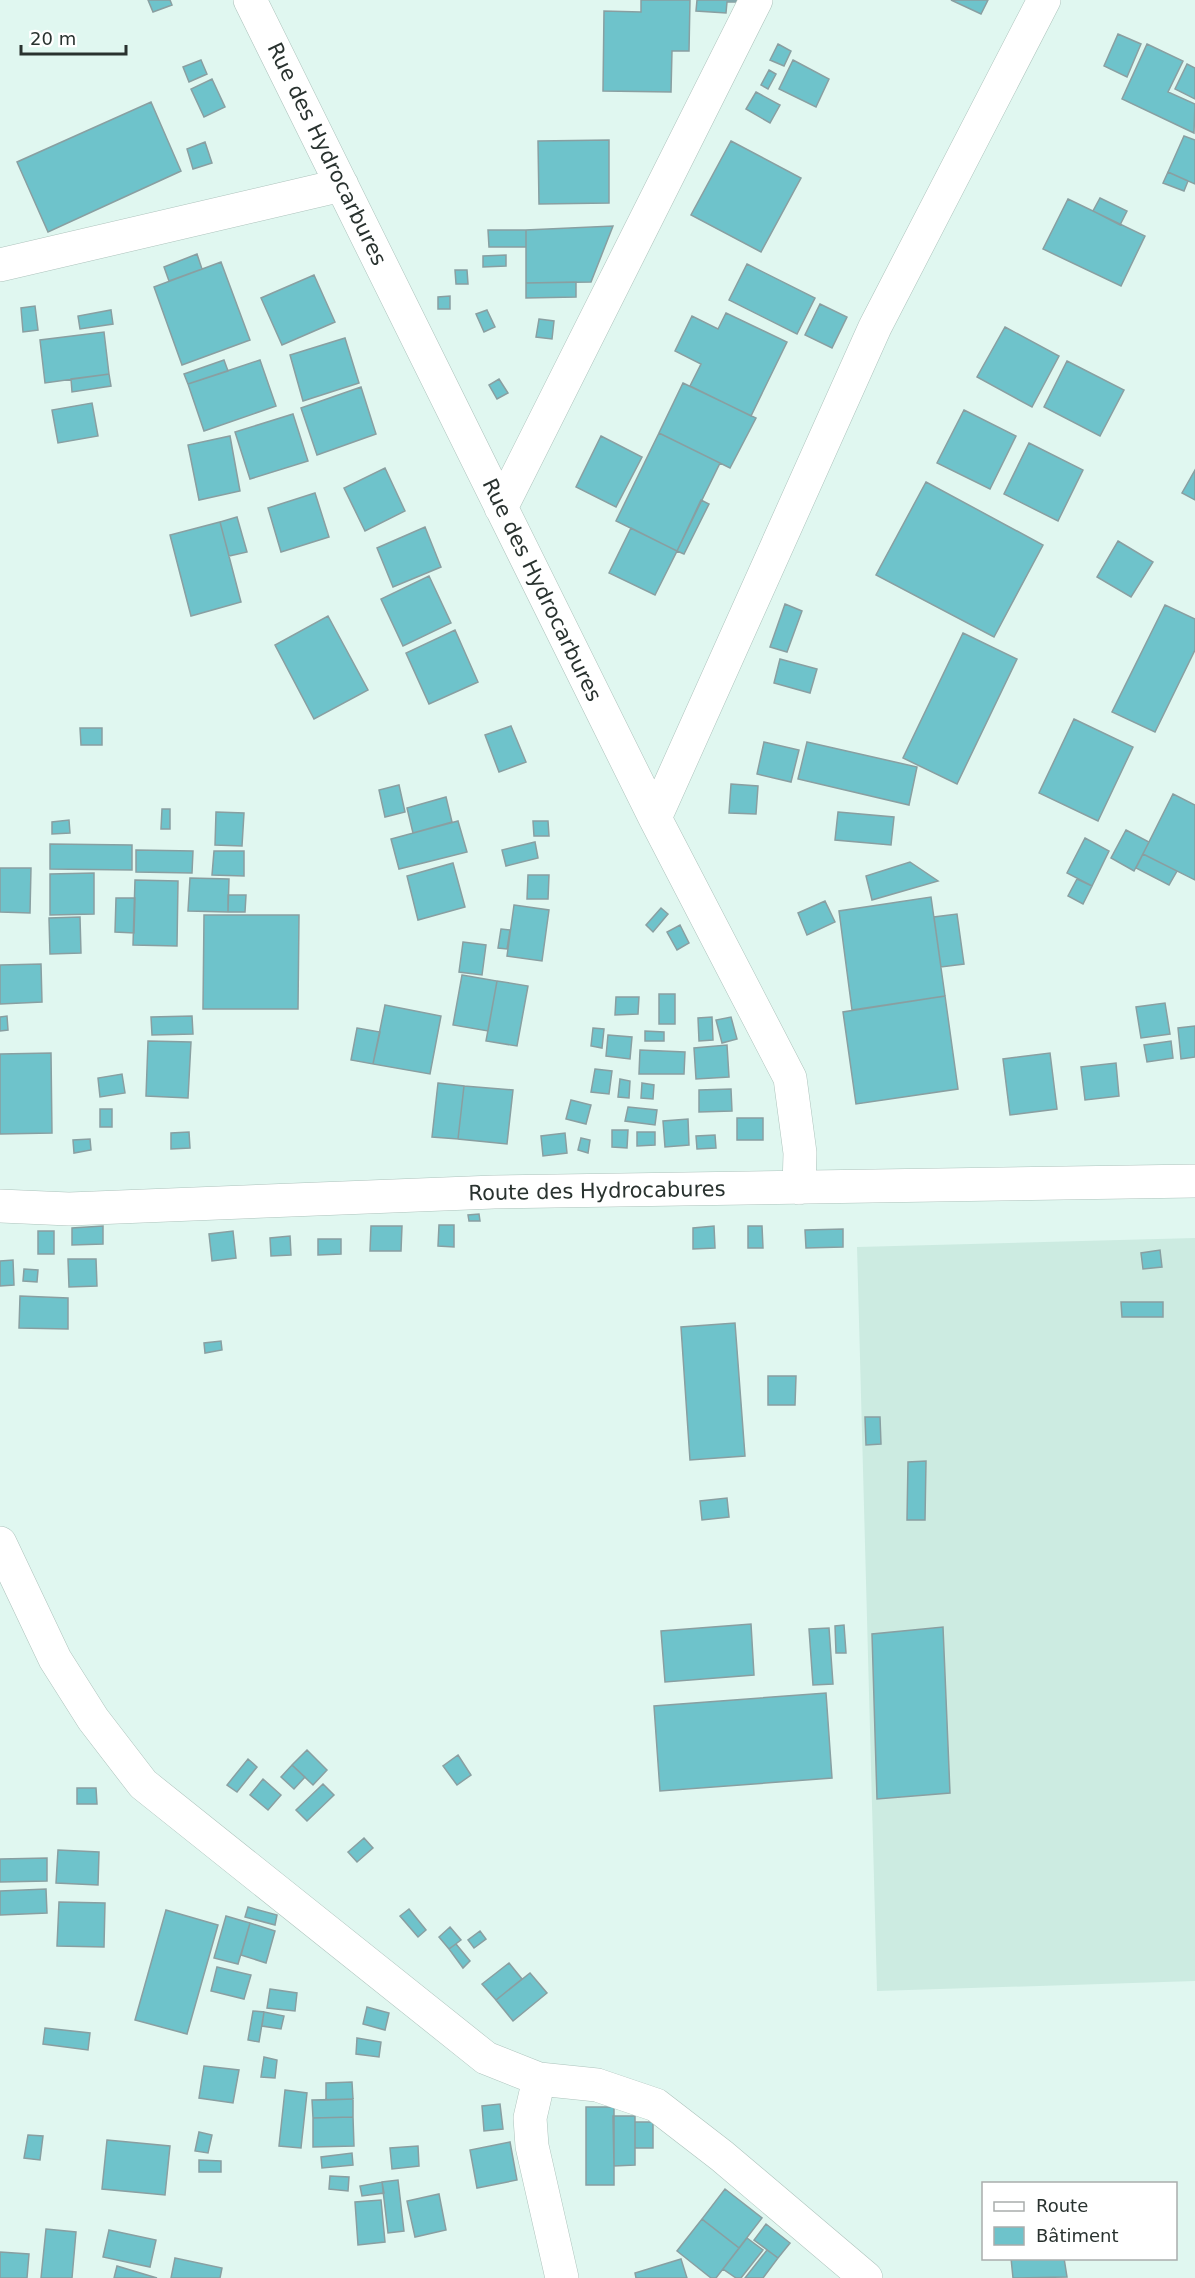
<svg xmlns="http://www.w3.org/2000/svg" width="1195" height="2278" viewBox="0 0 1195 2278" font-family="'DejaVu Sans',sans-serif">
	<rect width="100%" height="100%" fill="#e0f7f0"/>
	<path fill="#ccebe1" d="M1195,1238V1981L877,1991L857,1247Z"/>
	<path fill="#6ec3cb" stroke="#899fa1" stroke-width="1.5" d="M148,0H170L172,5L153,12Z
		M641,0H690L689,51H672L671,92L603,91L604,11L641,12Z
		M697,0H737V2H727L726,13L696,11Z
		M951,0H988L981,14Z
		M1118,34L1141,44L1127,77L1104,66Z
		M778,44L791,51L784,66L770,60Z
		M1147,44L1183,61L1168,92L1195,104L1194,133L1122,99Z
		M201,60L207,74L189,82L183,67Z
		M793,60L829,79L816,107L779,89Z
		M1187,64L1195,68V99L1175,89Z
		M769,70L776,74L768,89L761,85Z
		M212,79L225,107L204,117L191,89Z
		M756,92L780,105L770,123L746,109Z
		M151,102L181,171L48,232L17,162Z
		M1184,136L1195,140V184L1168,172Z
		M609,140V203L539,204L538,141Z
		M731,141L801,178L761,252L691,215Z
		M205,142L212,163L193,169L187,149Z
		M1168,172L1188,181L1184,191L1163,183Z
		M1100,198L1127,211L1120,225L1093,211Z
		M1068,199L1145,236L1121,286L1043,249Z
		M613,226L591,282L526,283V230Z
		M488,230H526V247H489Z
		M197,254L202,269L169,281L164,267Z
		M506,255V266L483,267V256Z
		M221,262L250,340L182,365L154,287Z
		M747,264L815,298L797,334L729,300Z
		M455,270H467L468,284H456Z
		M314,275L335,322L282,345L261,298Z
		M576,282V297L526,298V283Z
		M450,296V309H438V297Z
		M820,304L847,317L832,348L805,335Z
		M35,306L38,330L23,332L21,308Z
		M111,310L113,324L80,329L78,316Z
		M487,310L495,327L484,332L476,314Z
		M726,313L787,342L751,416L690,386L701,364L675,351L692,316L718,329Z
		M539,319L554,321L552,339L536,337Z
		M1005,327L1059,356L1032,407L977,377Z
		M104,332L109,374L45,383L40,340Z
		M345,338L359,383L303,401L290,355Z
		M224,360L228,371L188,384L184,374Z
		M260,360L276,406L204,431L188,384Z
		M1067,361L1124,390L1100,436L1044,407Z
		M109,374L111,386L72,392L71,379Z
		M499,379L508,393L497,399L489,385Z
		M683,383L756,418L730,468L659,433Z
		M361,387L376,434L317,455L301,408Z
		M92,403L98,436L58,443L52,410Z
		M964,410L1016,436L990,489L937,463Z
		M293,414L308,461L250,479L235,432Z
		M659,433L720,463L677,551L616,521Z
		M230,436L240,491L199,500L188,445Z
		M601,436L642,457L616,507L576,487Z
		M1029,443L1083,470L1058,521L1004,494Z
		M385,468L405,511L365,531L344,488Z
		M1195,470V500L1182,493Z
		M926,482L1043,545L994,637L876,575Z
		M315,493L329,537L281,552L268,508Z
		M701,500L709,504L684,554L677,551Z
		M237,517L247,552L229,556L220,522Z
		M220,522L241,602L191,616L170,535Z
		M425,527L441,567L393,587L377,548Z
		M631,528L677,551L655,595L609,573Z
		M1118,541L1153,562L1131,597L1097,577Z
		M429,576L451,623L403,646L381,599Z
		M785,604L802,611L787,652L770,647Z
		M1165,605L1195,619V650L1155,732L1112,712Z
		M328,616L368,690L314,719L275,645Z
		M455,630L478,682L429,704L406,653Z
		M963,633L1017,659L957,784L903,758Z
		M780,659L817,669L810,693L774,683Z
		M1074,719L1133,747L1098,821L1039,793Z
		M511,726L526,762L499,772L485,735Z
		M80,728H102V745H81Z
		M764,742L799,750L791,782L757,774Z
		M807,742L917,767L909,805L798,779Z
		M731,784L758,786L756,814L729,813Z
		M399,785L405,812L385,817L379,790Z
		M1173,794L1195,805V880L1143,854Z
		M446,797L452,822L413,833L407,808Z
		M162,809H170V829H161Z
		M216,812L244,813L242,846L215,845Z
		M838,812L894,817L891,845L835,840Z
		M69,820L70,833L52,834V822Z
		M458,821L467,852L399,869L391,839Z
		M533,821H548L549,836H534Z
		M1126,830L1149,842L1134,871L1111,858Z
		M1085,838L1109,851L1092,886L1067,873Z
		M535,842L538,858L506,866L502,850Z
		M50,844L132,845V870L50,869Z
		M136,850L193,851L192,873L136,872Z
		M214,851H244V876L212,875Z
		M1143,854L1177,871L1169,885L1136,868Z
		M910,862L938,881L872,900L866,876Z
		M453,863L465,907L418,920L407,876Z
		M0,868H31L30,913L0,912Z
		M94,873V914L50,915V874Z
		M528,875H549L548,899H527Z
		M190,878L229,879L228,912L188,911Z
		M1077,879L1092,886L1083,904L1068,896Z
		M135,880L178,881L177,946L133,945Z
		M228,895H246L245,912H228Z
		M931,897L945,996L852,1010L839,911Z
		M116,898H135L134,933L115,932Z
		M825,901L835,922L807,935L798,913Z
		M514,905L549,910L542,961L507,956Z
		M661,908L668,914L653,932L646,925Z
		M957,914L964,964L941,967L934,917Z
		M204,915H299L298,1009H203Z
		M80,917L81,953L50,954L49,918Z
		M680,925L689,943L677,950L667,932Z
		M501,929L510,930L507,949L498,948Z
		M463,942L486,945L482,975L459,972Z
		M41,964L42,1002L0,1004V965Z
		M462,975L497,981L488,1031L453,1025Z
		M497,981L528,986L517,1046L486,1041Z
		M659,994H675V1024H659Z
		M945,996L958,1089L856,1104L843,1012Z
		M616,997H639L638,1014L615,1015Z
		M1165,1003L1170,1034L1141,1038L1136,1007Z
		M385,1005L441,1016L430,1074L373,1064Z
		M7,1016L8,1030L0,1031V1017Z
		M192,1016L193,1034L152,1035L151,1017Z
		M712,1017L713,1040L699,1041L698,1018Z
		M731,1017L737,1039L722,1043L716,1020Z
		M1195,1026V1057L1181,1059L1178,1028Z
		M357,1028L380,1032L373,1064L351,1060Z
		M593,1028L604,1029L602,1048L591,1046Z
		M645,1031L664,1032V1041H645Z
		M608,1035L632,1037L630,1059L606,1056Z
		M148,1041L191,1042L188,1098L146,1096Z
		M1171,1041L1173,1058L1147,1062L1144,1045Z
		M727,1045L729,1077L696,1079L694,1048Z
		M640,1050L685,1052L684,1074H639Z
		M51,1053L52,1133L0,1134V1054Z
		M1050,1053L1057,1109L1010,1115L1003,1059Z
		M1116,1063L1119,1096L1085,1100L1081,1067Z
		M595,1069L612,1071L609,1094L591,1092Z
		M122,1074L125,1093L100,1097L98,1078Z
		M620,1079L630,1081L629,1098L618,1097Z
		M438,1083L464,1086L458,1139L432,1137Z
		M642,1083L654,1085L653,1099L641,1098Z
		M464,1086L513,1090L507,1144L458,1139Z
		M731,1089L732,1111L699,1112V1090Z
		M571,1100L591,1105L586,1124L566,1119Z
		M628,1107L657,1110L655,1125L625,1121Z
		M100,1109H112V1127H100Z
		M737,1118H763V1140H737Z
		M688,1119L689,1145L665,1147L663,1121Z
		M612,1130H628L627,1148L612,1147Z
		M189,1132L190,1148L171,1149V1133Z
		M637,1132H655V1145L637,1146Z
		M565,1133L567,1153L543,1156L541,1136Z
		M715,1135L716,1148L697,1149L696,1136Z
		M581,1138L590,1140L588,1153L578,1150Z
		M90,1139L91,1150L74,1153L73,1140Z
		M479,1214L480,1221H469L468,1215Z
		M439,1225H454V1247L438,1246Z
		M103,1226V1244L72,1245V1228Z
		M371,1226H402L401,1251H370Z
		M714,1226L715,1248L693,1249V1228Z
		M748,1226H762L763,1248H748Z
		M843,1229V1247L806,1248L805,1230Z
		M38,1231H54V1254H38Z
		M233,1231L236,1258L212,1261L209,1234Z
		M290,1236L291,1255L271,1256L270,1238Z
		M318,1239H341V1254L318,1255Z
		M1160,1250L1162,1267L1143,1269L1141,1253Z
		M68,1259H96L97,1286L69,1287Z
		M13,1260L14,1285L0,1286V1261Z
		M24,1269L38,1270L37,1282L23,1281Z
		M20,1296L68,1298V1329L19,1328Z
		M1121,1302H1163V1317H1122Z
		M735,1323L745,1456L690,1460L681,1327Z
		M221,1341L222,1350L205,1353L204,1343Z
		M768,1376H796L795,1405H768Z
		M865,1417H880L881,1444L866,1445Z
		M926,1461L925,1520H907L908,1462Z
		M727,1498L729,1517L702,1520L700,1501Z
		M751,1624L754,1675L665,1682L661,1631Z
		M844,1625L846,1653H836L835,1626Z
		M943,1627L950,1793L877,1799L872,1634Z
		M829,1628L833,1684L813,1685L809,1629Z
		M826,1693L832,1778L660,1791L654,1706Z
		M307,1750L327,1770L313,1785L292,1765Z
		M458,1755L471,1775L457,1785L443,1766Z
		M248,1759L257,1767L237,1792L227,1785Z
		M292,1765L305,1777L294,1789L281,1777Z
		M263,1779L281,1795L268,1810L250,1795Z
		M323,1784L334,1795L307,1821L296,1810Z
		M77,1788H96L97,1804H77Z
		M364,1838L373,1848L357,1862L348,1852Z
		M58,1850L99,1852L98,1885L56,1883Z
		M47,1858V1881L0,1882V1859Z
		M46,1889L47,1913L0,1915V1891Z
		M59,1902L105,1903L104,1947L57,1946Z
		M248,1907L277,1915L275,1925L245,1917Z
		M409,1909L426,1930L418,1937L400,1916Z
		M166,1910L218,1925L187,2034L135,2020Z
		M226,1916L250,1923L238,1964L214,1958Z
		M250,1923L275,1931L266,1963L241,1955Z
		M450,1927L461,1940L449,1949L439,1937Z
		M480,1931L486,1939L474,1948L468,1940Z
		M456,1944L470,1961L463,1968L449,1949Z
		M509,1963L522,1979L496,2000L482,1984Z
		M217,1967L251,1975L244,1999L211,1991Z
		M530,1973L547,1993L513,2021L496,2000Z
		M270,1989L297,1993L295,2011L267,2008Z
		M367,2007L389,2013L385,2030L363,2024Z
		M253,2011L264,2012L259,2042L248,2040Z
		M264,2012L284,2016L281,2029L262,2026Z
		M45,2028L90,2033L88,2050L43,2044Z
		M357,2038L381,2042L379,2057L356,2054Z
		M264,2057L277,2060L275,2078L261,2077Z
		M204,2066L239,2070L233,2103L199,2098Z
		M352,2082L353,2099L326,2100V2083Z
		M285,2090L307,2093L301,2148L279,2146Z
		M353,2099V2117L313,2118L312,2100Z
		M500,2104L503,2129L484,2131L482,2106Z
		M586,2107H614V2185H586Z
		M613,2116H635V2165L614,2166Z
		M353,2117L354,2146L313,2147V2118Z
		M635,2122H653V2148H635Z
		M199,2132L212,2135L208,2153L195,2151Z
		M28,2135L43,2136L40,2160L24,2158Z
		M107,2140L170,2146L165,2195L102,2189Z
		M510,2142L517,2180L477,2188L470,2150Z
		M418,2146L419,2166L392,2169L390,2148Z
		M352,2153L353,2165L322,2168L321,2157Z
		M199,2160L221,2161V2172H199Z
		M330,2176L349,2177L348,2191L329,2189Z
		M398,2180L404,2231L388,2233L382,2182Z
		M382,2182L384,2193L362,2196L360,2186Z
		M725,2189L762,2218L739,2248L702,2219Z
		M439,2194L446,2230L415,2237L407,2201Z
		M381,2200L385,2242L358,2245L355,2202Z
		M702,2219L739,2248L716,2278H711L677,2251Z
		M766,2224L790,2243L778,2258L754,2240Z
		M46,2229L76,2232L72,2278H41Z
		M109,2230L156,2240L150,2267L103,2257Z
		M747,2238L763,2250L741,2278H736L723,2269Z
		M767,2250L778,2258L763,2278H745Z
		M0,2252L29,2254L27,2278H0Z
		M175,2258L222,2268L220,2278H171Z
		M1011,2258H1064L1067,2277L1013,2278Z
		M681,2259L687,2278H636L635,2273Z
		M117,2266L157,2278H114Z"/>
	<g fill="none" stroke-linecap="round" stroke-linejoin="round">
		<g stroke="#adc3bc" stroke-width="34">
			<path id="minor" d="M250,0L655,818L790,1078L800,1153L799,1188
				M0,265L342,185
				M501,508L756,0
				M655,818L875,327L1044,0
				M0,1206L69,1209L494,1192L1195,1181
				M0,1543L55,1659L93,1719L143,1784L486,2058L539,2079L597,2085L656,2105L722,2156L866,2278
				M539,2079L530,2118L532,2146L562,2278"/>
		</g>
		<use href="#minor" stroke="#fff" stroke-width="33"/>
	</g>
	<g text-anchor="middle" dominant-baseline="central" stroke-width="6" stroke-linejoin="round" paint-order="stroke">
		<g font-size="21" fill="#29322f" stroke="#fff">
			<text transform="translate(327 154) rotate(64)">Rue des Hydrocarbures</text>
			<text transform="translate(542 590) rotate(64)">Rue des Hydrocarbures</text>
			<text transform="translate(597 1191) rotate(-1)">Route des Hydrocabures</text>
		</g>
	</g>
	<rect x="982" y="2182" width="195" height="78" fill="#ffffff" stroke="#a9adac" stroke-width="1.5"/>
	<rect x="994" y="2202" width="30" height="9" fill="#ffffff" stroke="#a9adac" stroke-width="1.5"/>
	<text x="1036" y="2212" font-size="18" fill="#29322f">Route</text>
	<rect x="994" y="2227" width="30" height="18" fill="#6ec3cb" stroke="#a9adac" stroke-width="1.5"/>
	<text x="1036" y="2242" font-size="18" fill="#29322f">Bâtiment</text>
	<path d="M21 45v9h105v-9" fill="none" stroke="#29322f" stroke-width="3"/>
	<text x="30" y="45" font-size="18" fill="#29322f" stroke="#ffffff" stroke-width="4.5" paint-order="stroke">20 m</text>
</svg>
